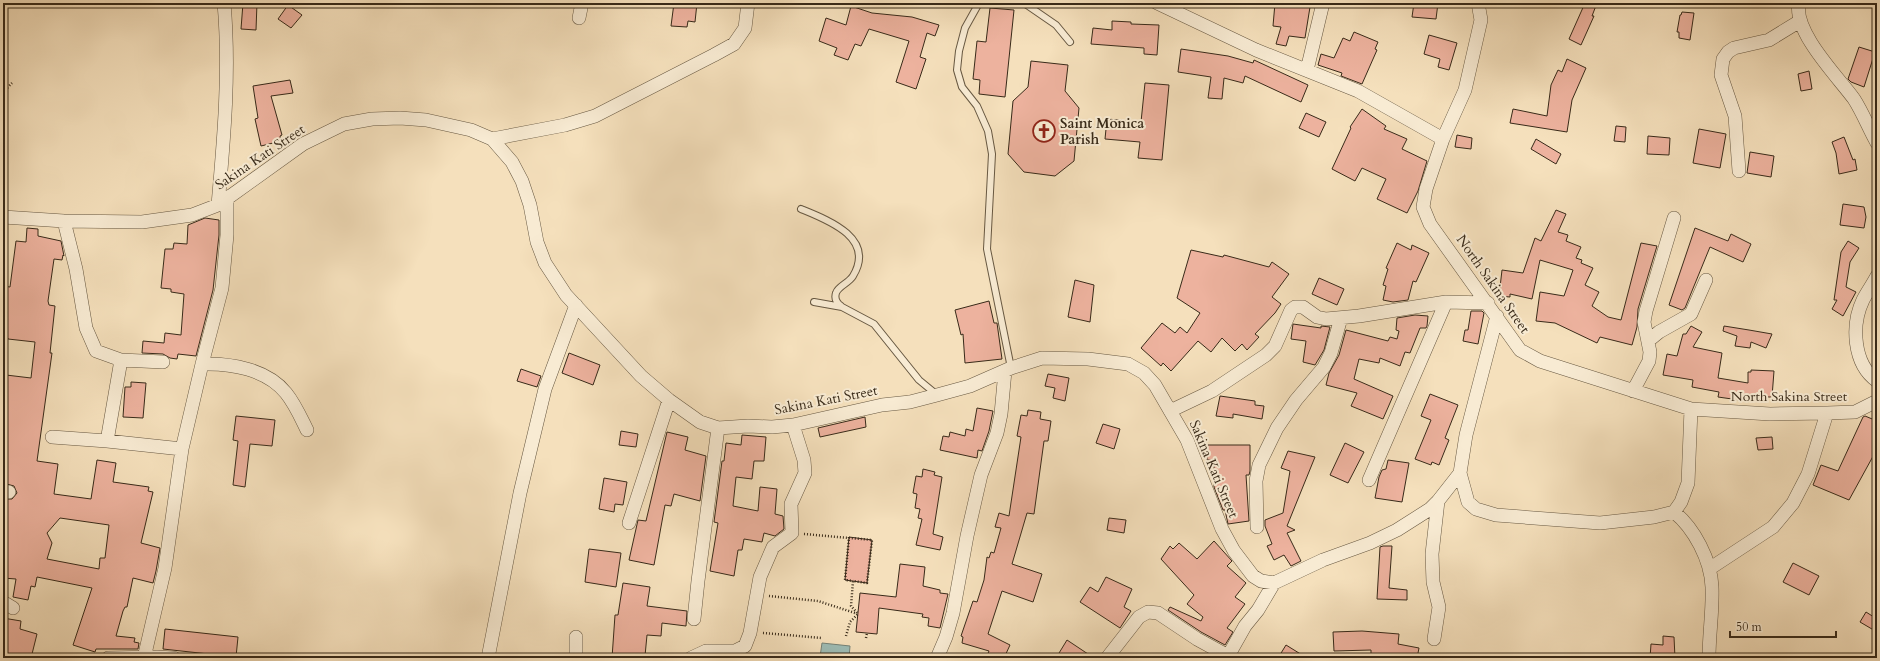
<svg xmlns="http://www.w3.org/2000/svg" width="1880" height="661" viewBox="0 0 1880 661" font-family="Cardo,serif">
	<rect width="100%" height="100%" fill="#f5e0bc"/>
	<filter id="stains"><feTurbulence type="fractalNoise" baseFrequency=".005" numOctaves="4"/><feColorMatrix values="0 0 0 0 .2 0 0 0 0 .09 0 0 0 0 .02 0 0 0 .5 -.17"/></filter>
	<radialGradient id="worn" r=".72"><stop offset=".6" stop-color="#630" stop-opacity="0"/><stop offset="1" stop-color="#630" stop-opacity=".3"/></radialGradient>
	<path fill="#9dbcb5" stroke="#758277" d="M822,643L850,646L849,658L820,657Z"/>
	<path fill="#edb29e" stroke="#382a19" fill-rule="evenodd" d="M243,3H257L256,30L241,29Z
		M674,3H697L695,22L688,21L687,27L671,26Z
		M1275,3L1296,4L1310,7L1305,38L1289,36L1286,46L1276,44L1281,27L1273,26Z
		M1414,3H1438L1436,19L1412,17Z
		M1585,3H1597L1592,16H1594L1581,45L1569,39Z
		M288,5L302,15L291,28L278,19Z
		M851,6L872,13L912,17L939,25L935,36L927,33L920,57L926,59L916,89L896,82L909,41L869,29L861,46L855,44L848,60L834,55L837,48L819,41L826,18L846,25Z
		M990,8L1014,10L1005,97L979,94L980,80L973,79L977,41L986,42Z
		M1682,12L1694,13L1690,40L1679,38V32H1677L1680,15H1681Z
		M1112,21L1131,22V24L1159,25L1157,55L1144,54V48L1091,44L1093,28L1112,30Z
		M1354,32L1378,42L1375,49L1377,50L1362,84L1341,76L1342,73L1318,65L1321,54L1334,58L1343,38L1350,41Z
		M1429,35L1457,43L1449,70L1438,67L1440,59L1424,54Z
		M1859,47L1875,52L1864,87L1851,82L1848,79Z
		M1181,49L1228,56L1253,63L1254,60L1308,85L1301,102L1245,76L1243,83L1224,78L1222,99L1208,98L1211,77L1178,72Z
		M1567,59L1586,68L1572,100L1567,132L1510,123L1513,109L1547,116L1551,85L1558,70L1562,72Z
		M1031,61L1068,65L1065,91L1079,108L1074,161L1055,176L1024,172L1008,154L1013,101L1028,87Z
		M1809,71L1812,89L1801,91L1798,74Z
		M290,80L293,93L271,96L282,135L280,136L281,141L261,146L255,119L258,118L253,86Z
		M1145,83L1169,85L1162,160L1138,158L1140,142L1105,139L1107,119L1141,122Z
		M1362,109L1386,126L1384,129L1407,139L1402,149L1427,161L1418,191L1407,213L1377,199L1386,179L1362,168L1355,181L1332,169L1351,128L1350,127Z
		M1306,113L1326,122L1319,137L1299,128Z
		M1616,126L1626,127L1625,142L1614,141Z
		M1699,129L1726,134L1720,168L1693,163Z
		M1457,135L1472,138L1471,149L1455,147Z
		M1648,136L1670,138L1669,155L1647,154Z
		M1844,137L1853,160L1855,159L1857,170L1839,174L1836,153L1832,142Z
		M1536,139L1561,154L1556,164L1531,149Z
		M1750,152L1774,156L1771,177L1747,173Z
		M1843,204L1864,207L1866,217L1864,228L1840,225Z
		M1556,210L1566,214L1558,232L1568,235L1566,241L1581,247L1576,258L1582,260L1581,263L1593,268L1585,285L1599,292L1592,306L1608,317L1621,320L1641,243L1657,246L1638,309L1637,327L1632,345L1600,337L1597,343L1555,323L1536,321L1540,292L1564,296L1573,270L1540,260L1532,299L1510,294V297L1499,296L1502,270L1523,273L1535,238L1541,241Z
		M205,218L219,220V235L213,290L196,356L178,354L177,359L170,358L163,354L142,353L143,341L164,343L165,333L181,335L184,294L171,292V289L161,288L165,249H173L174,243L187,244L188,225Z
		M27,228L38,229V236L61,241L64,256L63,255L62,260L54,259L48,301L49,305L55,306L50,353H52L37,461L58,464L54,494L91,499L97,460L116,463L113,482L149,487L148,491L153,492L141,543L160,548L156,571L153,583L133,578L127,607H125L123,611L116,636L135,638L134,642L139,643L138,649H96L95,652L73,645L92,588L37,577L35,587L31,586L28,600L13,597L16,579L3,578V499H12L17,493L14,486L3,483V387L6,375L31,378L35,342L8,339V338L3,337V286L10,287L16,241L26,242ZM60,518L109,525L105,558H100L99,569L47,559L52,543L47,533Z
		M1695,228L1728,241L1731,234L1751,244L1743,262L1710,247L1685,308L1682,310L1669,305Z
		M1848,241L1859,248L1850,262L1846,287L1856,292L1843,316L1832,309L1837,300H1834L1841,252Z
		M1397,243L1411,250L1412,245L1429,253L1416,282L1413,281L1408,300L1393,302L1383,300L1386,286L1383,285L1388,269L1386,268Z
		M1191,250L1223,257L1224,255L1269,267L1272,262L1289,274L1272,297L1281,304L1275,313L1255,334L1259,337L1247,350L1242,344L1235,351L1222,338L1211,352L1198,341L1171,371L1163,363L1161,366L1141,348L1162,323L1175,333L1180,327L1187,333L1200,313L1177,298Z
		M1319,278L1344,289L1337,305L1312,294Z
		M1075,280L1094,285L1090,322L1068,317Z
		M989,301L994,323H997L1002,359L965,363L963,334L961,335L955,310Z
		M1471,311H1482L1484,313L1478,344L1463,341L1465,330H1468Z
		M1415,315L1428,316L1427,326L1426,328H1420L1410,353L1405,352L1400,366L1380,358L1379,363L1359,359L1354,379L1393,396L1383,419L1351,406L1357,393L1326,385L1329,373L1339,355L1346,330L1388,341L1390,337L1397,339L1399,331L1396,330L1397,318Z
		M1293,324L1321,328V326L1330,327L1324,350L1315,365L1303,362L1306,341L1291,339Z
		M1691,326L1702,332L1693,347L1722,353L1718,378L1748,383V372H1751V370L1774,371L1772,397H1739V400L1718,397L1719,392L1692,387L1693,380L1663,375L1667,354L1677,356L1683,334H1686Z
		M1724,326L1749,330L1772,334L1766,348L1751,342L1750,348L1735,346L1737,336L1723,331Z
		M569,353L600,365L593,385L562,373Z
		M521,369L541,376L537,387L517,381Z
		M1048,374L1069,378L1065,401L1053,398L1055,388L1045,386Z
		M131,382L146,383L143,418L123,417L125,387H131Z
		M1430,394L1458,405L1445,438L1449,440L1439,465L1432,462L1431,465L1415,459L1431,420L1421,416Z
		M1220,396L1255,401V405L1264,406L1262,419L1233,414V418L1216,416Z
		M977,408L993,411L989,431L982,451L978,450L977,458L940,450L943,436L949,437L950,432L965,436L966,429L973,431Z
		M1028,410L1041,412L1040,419L1051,421L1048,441H1044L1034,514L1027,513L1012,564L1042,574L1033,602L1002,591L988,634L1010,645L1004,658H986L989,651L962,643L963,637L961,636L973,601L977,602L984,580L987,557L989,558L991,552L994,553L1001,528L995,527L999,513L1009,516L1021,437L1017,436L1021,415L1027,416Z
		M236,416L275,420L272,446L250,444L245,487L233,485L238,441L233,440Z
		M1865,416L1877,421V449L1849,500L1813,485L1821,465L1838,471L1863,417Z
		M865,417L866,427L820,437L818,428Z
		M1103,424L1120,429L1114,449L1096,443Z
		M621,431L638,434L636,447L619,445Z
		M667,432L688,437L685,450L706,456L700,501L674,494L671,506L665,505L654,565L629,560L638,520L646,521Z
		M742,435L766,437L764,461H754L752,479L736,477L733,506L758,511L760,487L777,489L775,514L783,516L784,529L775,536L764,533L762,542L744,539L742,550H738L734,576L710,571L718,523L714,522L722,461H724L726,443L741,445Z
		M1772,437L1773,449L1758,450L1756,438Z
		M1345,443L1364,452L1348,483L1330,475Z
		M1207,445H1250V471L1249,475H1246L1249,521L1228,524L1225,510H1223L1214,487V460H1207Z
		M1288,451L1315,457L1287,526L1295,530L1287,533L1301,561L1291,566L1284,555L1274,560L1267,546L1272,544L1265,526V520L1283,513L1290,471L1281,468Z
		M1388,460L1409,463L1402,502L1375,498L1379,477L1382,470L1386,469Z
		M923,469L935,472L934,475L942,477L933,534L943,537L940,550L916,545L922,519L918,518L920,509L915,508L917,494L913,493L916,476L922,477Z
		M604,478L627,482L623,505L615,504L614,512L599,509Z
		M1109,518L1126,520L1124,533L1107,530Z
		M849,537L872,540L867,583L845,580Z
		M1214,541L1232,561L1227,566L1246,583L1235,597L1245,604L1227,628L1233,632L1225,645L1201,632L1168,610L1170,607L1201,621L1203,617L1187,604L1194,595L1161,559L1170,546L1173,549L1179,543L1197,559Z
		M1383,546H1392L1389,588L1407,590V600L1377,599L1380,547Z
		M589,549L621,553L616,587L585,582Z
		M1793,563L1819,576L1809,595L1783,582Z
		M900,564L925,567L923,586L940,590V593L948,594L940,628L928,626L929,618L922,617L923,614L879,608L877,634L856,632L860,593L896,597Z
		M1106,577L1132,589L1124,607L1131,611L1120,628L1080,602L1090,587L1098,592Z
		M623,583L650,587L647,606L687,611L686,626L662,623L661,636L647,635L645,656L623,655V658H612L615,615H618Z
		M1866,612L1877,619V632L1860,622Z
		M3,618L21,621L20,629L37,634L31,658H3Z
		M165,629L238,637L236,657L163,649Z
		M1362,631L1399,634L1398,644L1419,648L1417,658H1371V650L1334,651L1333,632Z
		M1663,636L1674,637L1675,658H1650L1651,644L1663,645Z
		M1067,640L1094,658H1056Z
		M1286,645L1307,658H1278Z"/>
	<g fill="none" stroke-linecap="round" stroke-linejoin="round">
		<g stroke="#675842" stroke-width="8">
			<path id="service" d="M979,3L965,28L959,51L957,70L962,87L977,106L988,131L992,154L987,249L1011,368
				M1024,3L1056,25L1070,42
				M801,209C828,220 876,238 853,276C849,283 838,286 836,293C834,299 837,303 841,306
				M814,302L842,307L874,324L919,380L936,394"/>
		</g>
		<g stroke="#675842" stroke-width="14">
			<path id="minor" d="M1157,3L1256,50L1358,91L1443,139
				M1478,3L1481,20L1465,90L1443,139L1426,189L1423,207L1430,224L1520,350L1540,361L1691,409L1770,414L1827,413L1855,412L1877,401
				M1799,3C1793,32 1838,77 1854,99C1863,113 1869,129 1877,143
				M579,18L582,3
				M1307,70L1323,3
				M492,139L565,125L595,116L714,55L734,44L745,28L748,3
				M1739,171L1735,116L1721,75L1723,59L1728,52L1734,48L1769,40L1800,21
				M218,205C224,138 230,70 224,3
				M3,217L64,221L142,222L192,215L218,205L303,144L344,124L372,119L400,118L426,120L471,130L492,139L512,162L522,181L530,205L537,242L545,263L566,295L641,376L669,400L700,422L718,428L748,426L772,427L793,425L882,405L910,402L937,395L970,386L1011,368L1042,358L1088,359L1128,364L1144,373L1155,385L1187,440L1222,529L1234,551L1253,576L1261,581L1274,583L1323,560L1370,543L1397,530L1430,509L1438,501L1460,473L1466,435L1497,316
				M64,221L76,269L86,328L96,351L121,360L163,362
				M1877,276C1873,284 1867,292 1863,300C1851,325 1853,364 1877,381
				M1648,341L1659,332L1691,314L1706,280
				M202,364C230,363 267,369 286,393C295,404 301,418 307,430
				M1633,391L1649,361L1650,352L1644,322L1646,311L1674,218
				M1170,411L1212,391L1266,355L1275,346L1291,310L1295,307H1303L1317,317L1326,319L1359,316L1446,302L1488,303
				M52,437L107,441L182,449
				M107,441L121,360
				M1460,473L1468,502L1476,509L1496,515L1600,523L1654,517L1674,512L1681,502L1688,483L1691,409
				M1369,480L1446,302
				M3,491L9,492
				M1674,512C1694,528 1711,560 1712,587C1713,610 1709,634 1709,658
				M629,523L669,400
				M1257,527L1256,481L1259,465L1277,428L1296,400L1324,367L1331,353L1341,318
				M1709,569L1773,527L1793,503L1808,474L1827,413
				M3,602L13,608
				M694,619L698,581L718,428
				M1434,639L1439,607L1433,582L1432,554L1438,501
				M108,658L157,657L174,658
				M144,658L165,568L182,449L202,364L222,288L227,235V197
				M488,658L520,493L545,389L576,305
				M576,658V637
				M691,658L706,651H735L745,646L750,633L760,577L773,547L792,533L791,504L805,473L804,460L793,425
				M937,658L946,637L953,613L967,536L981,475L997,433L1001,414L1005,371
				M1107,658L1139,617L1148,612L1158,613L1197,639L1228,656
				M1227,658L1245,626L1258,610L1274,583"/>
		</g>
		<path stroke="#382a19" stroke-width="2.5" stroke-dasharray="1 2" stroke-linecap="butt" d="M3,92L12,83
			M804,534L872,540L867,583L853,581L851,606L858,614
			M849,537L845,580L853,581
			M769,596L818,601L855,613
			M763,633L822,638
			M846,636L850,622L858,614
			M866,638L867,633"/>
		<use href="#service" stroke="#f8ebd3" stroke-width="6"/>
		<use href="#minor" stroke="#f8ebd3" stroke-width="13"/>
	</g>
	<defs>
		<g id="church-ring" transform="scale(1.15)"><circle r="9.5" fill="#f8ebd3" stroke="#8f2418" stroke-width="1.5"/><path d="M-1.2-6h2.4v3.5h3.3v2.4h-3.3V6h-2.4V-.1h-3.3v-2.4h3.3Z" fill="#8f2418"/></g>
	</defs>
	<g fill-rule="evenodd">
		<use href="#church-ring" x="1044" y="131"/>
	</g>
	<g text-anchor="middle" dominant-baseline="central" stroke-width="4" stroke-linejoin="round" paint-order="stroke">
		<g font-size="14" font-weight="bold" fill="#382a19" stroke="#f8ebd3" text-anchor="start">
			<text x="1060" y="123">Saint Monica<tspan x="1060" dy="16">Parish</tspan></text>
		</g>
		<g font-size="14" fill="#382a19" stroke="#f8ebd3">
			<text transform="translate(260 157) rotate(-34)">Sakina Kati Street</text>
			<text transform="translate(1493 284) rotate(55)">North Sakina Street</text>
			<text x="1789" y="396">North Sakina Street</text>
			<text transform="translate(826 400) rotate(-11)">Sakina Kati Street</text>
			<text transform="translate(1214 469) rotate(67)">Sakina Kati Street</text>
		</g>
	</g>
	<rect width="1880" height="661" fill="none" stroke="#f5e0bc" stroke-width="16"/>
	<rect x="4" y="4" width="1872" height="653" fill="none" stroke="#382a19" stroke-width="2"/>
	<rect x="8" y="8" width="1864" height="645" fill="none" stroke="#382a19"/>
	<path d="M1730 631v6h106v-6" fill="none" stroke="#382a19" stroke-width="2"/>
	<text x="1736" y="631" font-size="12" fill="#382a19" stroke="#f8ebd3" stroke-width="3" paint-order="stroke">50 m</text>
	<rect width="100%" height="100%" filter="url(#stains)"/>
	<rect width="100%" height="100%" fill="url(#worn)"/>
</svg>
